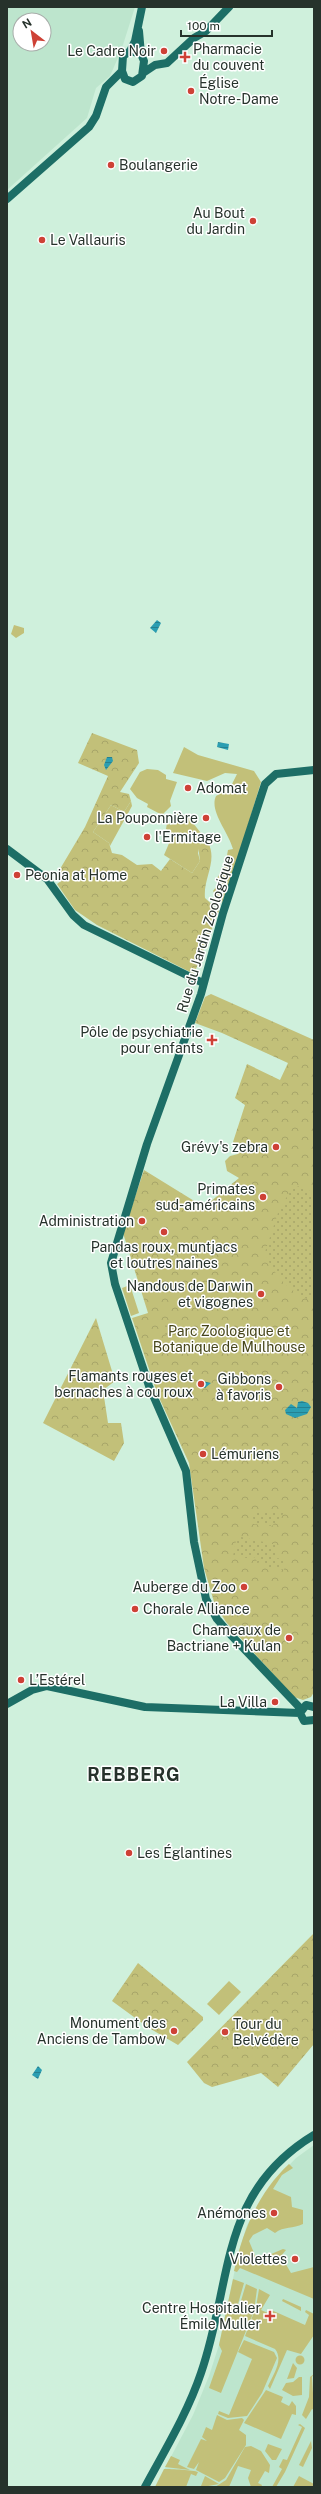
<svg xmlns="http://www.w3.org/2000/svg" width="321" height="2494" viewBox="0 0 321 2494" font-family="'Public Sans',sans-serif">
	<defs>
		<pattern id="forest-crowns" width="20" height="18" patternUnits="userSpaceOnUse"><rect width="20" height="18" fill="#c2c079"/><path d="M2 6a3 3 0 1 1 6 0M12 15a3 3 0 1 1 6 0" fill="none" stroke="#a7a569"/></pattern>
		<pattern id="garden-dots" width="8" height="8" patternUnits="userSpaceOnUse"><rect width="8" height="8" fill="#c2c079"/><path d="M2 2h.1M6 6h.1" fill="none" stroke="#a7a569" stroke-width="1.8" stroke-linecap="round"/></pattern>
		<pattern id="water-rules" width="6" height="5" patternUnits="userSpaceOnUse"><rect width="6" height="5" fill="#2b9eb2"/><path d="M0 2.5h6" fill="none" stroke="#258191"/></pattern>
	</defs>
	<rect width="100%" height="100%" fill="#cff0dc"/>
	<path fill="#bde5cd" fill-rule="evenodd" d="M7,7H135L121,51L110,76L96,88L87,118L7,190ZM20,20H44V44H20Z
		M314,2145V2487H155L193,2415L209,2376L219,2345L238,2255L247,2225L272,2183L296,2158Z"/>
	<path fill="#c2c079" d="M14,625L24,628V633L16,638L11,634Z
		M184,747L198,755L254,771L261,782L241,848L222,903L213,891L220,882L217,878L225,866L228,850L233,849C228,831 209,811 216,796L230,788L237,774L225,773L207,781L173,773Z
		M147,769L158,770L166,775V779L177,782L170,801L171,806L162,815L147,807L148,804L137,798L130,789L140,772Z
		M131,801L132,806L110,846L109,843L93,832L111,805L124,812Z
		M177,814L191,817L193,823L208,842L200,844L198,853L200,861L192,873L164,855L173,834L166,829L167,823L171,825Z
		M130,1285L139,1313L131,1316L122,1288Z
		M229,1981L241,1992L219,2015L207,2004Z
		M289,2164L293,2168L282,2175L273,2189L291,2197L292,2207L303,2210V2224C293,2229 284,2226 275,2233L267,2228L253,2235L249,2241L257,2260L283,2249L286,2250L281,2256L291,2273L314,2267V2299L240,2268L237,2272L234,2271C243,2230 258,2193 289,2164Z
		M233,2279L244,2283L238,2304H240L246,2284L257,2289L254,2311L221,2393L209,2388L222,2351L219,2345Z
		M259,2289L270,2295L261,2310L268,2313L269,2309L305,2325L309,2315L305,2312L306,2310L314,2314V2335L301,2354L287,2350L270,2389L268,2386C273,2375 284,2360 275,2349L245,2336L256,2307Z
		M283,2299L301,2307V2311L282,2301Z
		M244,2340L274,2352L277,2358L262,2393L247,2416L228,2418L218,2414L219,2411L229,2415L252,2359L238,2352Z
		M295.5 2360a4.5 4.5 0 1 1 9 0a4.5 4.5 0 1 1-9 0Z
		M293,2363L297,2368L294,2378L287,2379Z
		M314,2374L312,2377L314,2410L312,2409L306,2419L302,2415L309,2397L310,2377Z
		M299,2377H302V2395L293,2396L282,2390L286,2383L293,2382Z
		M266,2390L283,2397L281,2402L289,2406L292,2401L296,2406V2415L292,2414L281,2439L244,2423Z
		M217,2415L227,2420L242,2418L244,2420L239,2430L246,2435V2445L225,2478L219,2482L196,2470L199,2462L194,2469L187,2467L201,2439L207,2441L202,2437L206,2427L212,2430Z
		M300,2424L305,2428L285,2472L276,2487H272L282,2469L279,2467L283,2459L287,2460L302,2427L298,2425Z
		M311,2441L312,2448L303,2467L299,2465Z
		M268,2444L282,2449L276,2460H272L265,2451Z
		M251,2446L261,2451L270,2465L269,2473L265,2471L258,2483L262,2485L261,2487H251L248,2478L251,2470L238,2466L229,2487H215L226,2480L245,2447Z
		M171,2456L180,2460L178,2464L190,2470L165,2467Z
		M164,2469C171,2469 194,2470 198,2472L196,2476L191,2474L186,2487H155Z
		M205,2476L219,2484L203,2487L201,2486Z
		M299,2476L314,2484V2487H293Z"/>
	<path fill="url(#forest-crowns)" d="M92,733L137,750L139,763L120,792L129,794L131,801L124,812L111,805L93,832L109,843L112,853L122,855L137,865L152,864L161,871L170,859L192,873L200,861L198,845L208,842C218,862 203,878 205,898L219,911L194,974L97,925L75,910L57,884L61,881L57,874L85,827L108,776L78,763Z
		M211,994L314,1040V1692L311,1697L303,1700L294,1697L226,1622L221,1614L224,1612L221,1606L217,1607L214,1602L204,1568L189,1463L157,1393L132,1318L148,1313L123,1233L144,1170L204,1207L239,1178L227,1171L225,1161L230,1156L238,1154L239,1149L233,1142L245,1105L235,1098L247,1064L280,1080L288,1063L222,1033L195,1023L205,997Z
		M96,1318L115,1381L103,1390L108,1423H121L124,1443L114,1461L43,1423Z
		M314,1933V2044L278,2087L261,2073L212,2087L204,2083L187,2062Z
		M138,1963L203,2017V2020L178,2045L149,2028L112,2001Z"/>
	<path fill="url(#garden-dots)" d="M300,1186L314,1193V1302C292,1294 272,1275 265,1252L279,1210L292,1188Z
		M161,1325L173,1326L177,1341H173L172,1338L168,1339Z
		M252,1511L285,1512L272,1526L254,1524Z
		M237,1536L277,1545L275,1558L285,1559L284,1570L267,1567L268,1564L256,1562L257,1558L253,1557V1559L233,1556Z"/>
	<path fill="url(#water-rules)" d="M157,620L161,623L156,633L150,628Z
		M218,742L229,744L228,750L217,747Z
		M107,757H112L113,761L106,770L104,765Z
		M198,1380L211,1383L205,1388L197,1384Z
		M302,1401L308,1403L311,1407L307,1414L295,1418L286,1414L285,1410L291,1404L297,1408L298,1402Z
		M163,1607L175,1608L176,1612H163Z
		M38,2066L42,2070L38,2079L32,2075Z"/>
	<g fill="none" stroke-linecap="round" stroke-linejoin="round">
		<path stroke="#1d6e66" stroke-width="8" d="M139,31L141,54
			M130,51L141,54L144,61L142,76L133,82L125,79L122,71L123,56Z
			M130,51L135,41L142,7
			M143,73L155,65L167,63L194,38L206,31L229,7
			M7,199L89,127L96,116L106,87L122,71
			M7,849L47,879L73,915L84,925L203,983
			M7,1704L32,1690L47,1686L145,1707L300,1713
			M314,1707L306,1705L300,1713L304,1721L314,1720
			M301,1709L230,1634L217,1619L206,1599L194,1542L186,1471L149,1386L115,1284L111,1263L147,1144L201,994L223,913L265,784L276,774L314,770
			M145,2487C165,2450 188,2412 201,2373C233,2281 218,2193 314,2135"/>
	</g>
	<g fill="#ce4136" stroke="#fff" stroke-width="1.5">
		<circle cx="164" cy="51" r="4"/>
		<path d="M183 51h4v4h4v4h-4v4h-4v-4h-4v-4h4z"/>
		<circle cx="191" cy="91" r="4"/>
		<circle cx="111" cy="165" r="4"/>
		<circle cx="253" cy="221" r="4"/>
		<circle cx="42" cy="240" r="4"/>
		<circle cx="188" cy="788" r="4"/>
		<circle cx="206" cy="818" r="4"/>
		<circle cx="147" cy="837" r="4"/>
		<circle cx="17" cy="875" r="4"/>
		<path d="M210 1034h4v4h4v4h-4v4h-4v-4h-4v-4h4z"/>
		<circle cx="276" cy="1147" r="4"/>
		<circle cx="263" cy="1197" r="4"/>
		<circle cx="142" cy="1221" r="4"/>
		<circle cx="164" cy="1232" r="4"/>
		<circle cx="261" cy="1294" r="4"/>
		<circle cx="201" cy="1384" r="4"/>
		<circle cx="279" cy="1387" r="4"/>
		<circle cx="203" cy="1454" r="4"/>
		<circle cx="244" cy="1587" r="4"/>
		<circle cx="135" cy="1609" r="4"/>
		<circle cx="289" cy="1638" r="4"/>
		<circle cx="21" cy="1680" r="4"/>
		<circle cx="275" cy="1702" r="4"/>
		<circle cx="129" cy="1853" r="4"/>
		<circle cx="174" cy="2031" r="4"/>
		<circle cx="225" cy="2032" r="4"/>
		<circle cx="274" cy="2213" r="4"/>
		<circle cx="295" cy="2259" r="4"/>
		<path d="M268 2310h4v4h4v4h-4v4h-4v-4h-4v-4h4z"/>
	</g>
	<g text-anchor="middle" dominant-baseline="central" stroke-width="3" stroke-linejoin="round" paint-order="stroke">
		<g font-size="14" fill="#26322b" stroke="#fff" text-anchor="end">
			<text x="193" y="49" text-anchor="start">Pharmacie<tspan x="193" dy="16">du couvent</tspan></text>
			<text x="156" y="51">Le Cadre Noir</text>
			<text x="199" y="83" text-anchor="start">Église<tspan x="199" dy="16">Notre-Dame</tspan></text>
			<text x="119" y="165" text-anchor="start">Boulangerie</text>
			<text x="245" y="213">Au Bout<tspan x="245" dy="16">du Jardin</tspan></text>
			<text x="50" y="240" text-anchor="start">Le Vallauris</text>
			<text x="196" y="788" text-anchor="start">Adomat</text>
			<text x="198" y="818">La Pouponnière</text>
			<text x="155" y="837" text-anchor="start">l'Ermitage</text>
			<text x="25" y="875" text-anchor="start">Peonia at Home</text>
			<text x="203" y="1032">Pôle de psychiatrie<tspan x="203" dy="16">pour enfants</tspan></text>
			<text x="268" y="1147">Grévy's zebra</text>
			<text x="255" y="1189">Primates<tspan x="255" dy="16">sud-américains</tspan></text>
			<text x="134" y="1221">Administration</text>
			<text x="164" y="1247" text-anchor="middle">Pandas roux, muntjacs<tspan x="164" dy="16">et loutres naines</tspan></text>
			<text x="253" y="1286">Nandous de Darwin<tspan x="253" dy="16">et vigognes</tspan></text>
			<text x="193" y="1376">Flamants rouges et<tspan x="193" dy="16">bernaches à cou roux</tspan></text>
			<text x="271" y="1379">Gibbons<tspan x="271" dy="16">à favoris</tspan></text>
			<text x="211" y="1454" text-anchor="start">Lémuriens</text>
			<text x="236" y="1587">Auberge du Zoo</text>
			<text x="143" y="1609" text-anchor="start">Chorale Alliance</text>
			<text x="281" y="1630">Chameaux de<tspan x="281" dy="16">Bactriane + Kulan</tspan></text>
			<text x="29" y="1680" text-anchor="start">L’Estérel</text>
			<text x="267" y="1702">La Villa</text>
			<text x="137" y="1853" text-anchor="start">Les Églantines</text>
			<text x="166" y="2023">Monument des<tspan x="166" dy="16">Anciens de Tambow</tspan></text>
			<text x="233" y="2024" text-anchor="start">Tour du<tspan x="233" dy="16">Belvédère</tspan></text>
			<text x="266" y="2213">Anémones</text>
			<text x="287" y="2259">Violettes</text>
			<text x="261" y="2308">Centre Hospitalier<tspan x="261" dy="16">Émile Muller</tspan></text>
		</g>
		<g font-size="14" fill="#26322b" stroke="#fff">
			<text transform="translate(205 934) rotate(-73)">Rue du Jardin Zoologique</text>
		</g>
		<g font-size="14" fill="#47461a" stroke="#fff">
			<text x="229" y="1331">Parc Zoologique et<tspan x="229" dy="16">Botanique de Mulhouse</tspan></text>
		</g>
		<g font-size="18" font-weight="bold" letter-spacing="1" fill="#26322b" stroke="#fff">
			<text x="134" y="1774">REBBERG</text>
		</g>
	</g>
	<rect width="321" height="2494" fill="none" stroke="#26322b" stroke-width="16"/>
	<g transform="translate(32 32) rotate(329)"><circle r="19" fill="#ffffff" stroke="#a8adaa"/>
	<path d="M0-3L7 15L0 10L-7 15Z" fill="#ce4136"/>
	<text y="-6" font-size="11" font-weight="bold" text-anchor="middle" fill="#26322b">N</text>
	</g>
	<path d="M181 30v6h91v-6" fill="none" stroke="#26322b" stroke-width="2"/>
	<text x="187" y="30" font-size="12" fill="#26322b" stroke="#ffffff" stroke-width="3" paint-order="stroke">100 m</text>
</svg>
